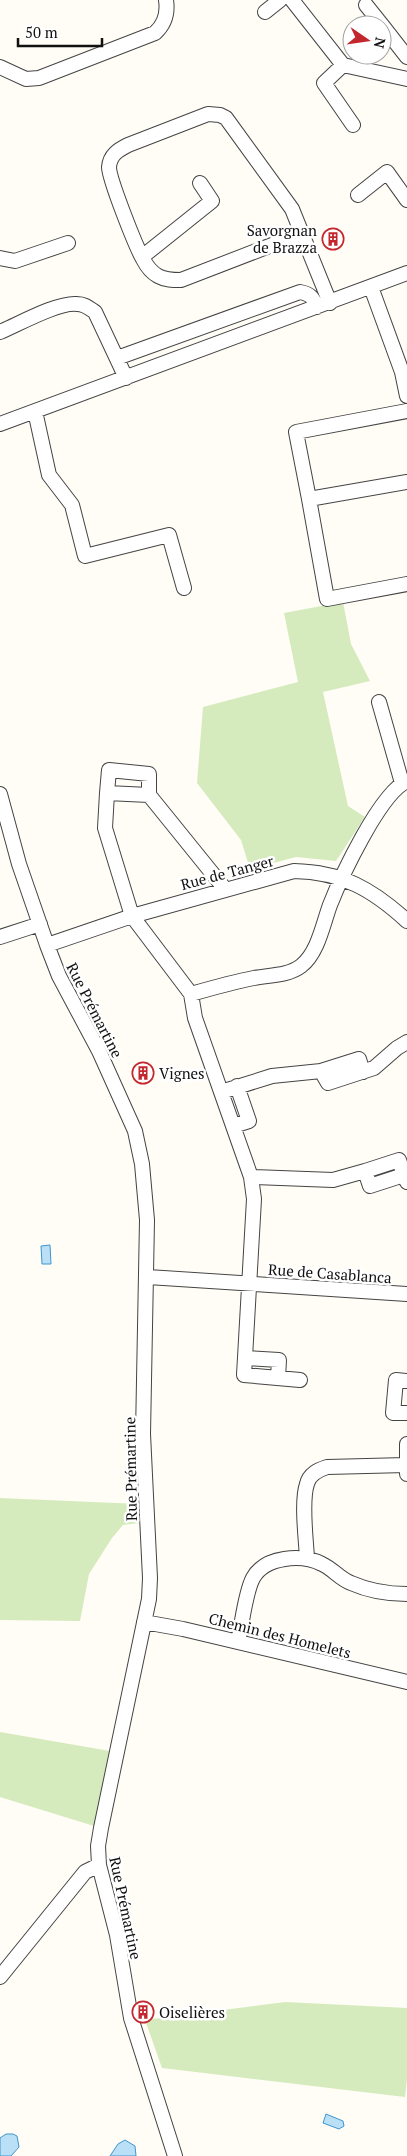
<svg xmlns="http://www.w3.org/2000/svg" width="407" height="2156" viewBox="0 0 407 2156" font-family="'PT Serif',serif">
	<rect width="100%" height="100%" fill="#fffdf5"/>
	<path fill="#d5ebbd" d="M343,602L351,644L370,681L323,692L348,806L365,817L336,861L296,857L250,869L241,840L197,783L203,707L298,682L284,613Z
		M0,1498L139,1504V1523L123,1525L112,1538L89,1574L80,1621L0,1620Z
		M0,1732L110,1751L94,1826L0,1797Z
		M285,2002L407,2008V2079L405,2097L162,2068L145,2020Z"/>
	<path fill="#b9e0f7" stroke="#3f96cf" d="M50,1245L51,1264H42L41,1246Z
		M326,2114L343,2121L344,2126L339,2129L323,2123Z
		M6,2134H13L17,2136L19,2147L11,2156H0V2138Z
		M125,2140L135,2146L136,2156H110L118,2144Z"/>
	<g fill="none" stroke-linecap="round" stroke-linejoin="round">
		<g stroke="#444" stroke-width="16">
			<path id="minor" d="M292,0L343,65L407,79
				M366,5L382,25
				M265,12L280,0
				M382,25L407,57
				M343,65L324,83L353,125
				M0,67L26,79L39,78L155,33C165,24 168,13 166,0
				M358,195L387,172L407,200
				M303,233L181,280C173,280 165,280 158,276C151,272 146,265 143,259C136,247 109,179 109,167C110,155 118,150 128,145L208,114L220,115L226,118L292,209L330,303
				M142,257L212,201L200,183
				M0,258L15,261L68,243
				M371,287L402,372L407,396
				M0,332C19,324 58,302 77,304C85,304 89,308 95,312L126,378
				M117,358L300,292C311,294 313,298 317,307
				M35,411L49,475L72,505L85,556L169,535L184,588
				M0,424L407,273
				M407,482L309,499L327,599L407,584
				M309,499L296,432L407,411
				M379,702L402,783
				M107,793L109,770L149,774V795
				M0,794L19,864L47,945L59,976L99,1051L135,1131L142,1164L147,1220L143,1434L150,1578L149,1599L101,1828L98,1846L99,1865L117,1935L131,2018L175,2156
				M225,889L149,795L107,793L105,828L132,916L191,994C212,988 233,982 254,978C269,975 288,976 301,966C318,953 323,924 330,905C341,877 380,793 407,781
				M0,937L40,924
				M47,945L132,916L294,871C342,872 372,889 407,921
				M191,994L195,1018L251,1177L254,1199L244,1375L300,1380
				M321,1071L359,1059L363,1072
				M221,1092L272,1076L321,1071L328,1083L374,1068L397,1048L407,1042
				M233,1126L249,1121L237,1086
				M365,1171L399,1160L404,1175
				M251,1177L333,1180L365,1171L370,1186L404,1175L407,1182
				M148,1277L407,1294
				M246,1358L279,1360L278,1378
				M407,1381L396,1380L393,1413H407
				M407,1474V1444
				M307,1558C306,1539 301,1501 307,1484C309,1474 318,1470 327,1467L406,1465
				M144,1622L183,1629L407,1682
				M238,1642C242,1625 245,1593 253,1578C265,1556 302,1554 322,1564C333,1569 340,1579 351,1583C369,1591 387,1594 407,1594
				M0,1977L85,1872L99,1865"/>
		</g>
		<use href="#minor" stroke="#fff" stroke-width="14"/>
	</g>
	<defs>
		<g id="building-ring" transform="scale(1.125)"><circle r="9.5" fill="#fff" stroke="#c4262e" stroke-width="1.5"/><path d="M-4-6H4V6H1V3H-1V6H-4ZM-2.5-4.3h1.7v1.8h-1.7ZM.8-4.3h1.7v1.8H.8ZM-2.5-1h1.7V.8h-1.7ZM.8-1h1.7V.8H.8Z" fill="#c4262e"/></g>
	</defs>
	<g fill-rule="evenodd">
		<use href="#building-ring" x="333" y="239"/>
		<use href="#building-ring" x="143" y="1073"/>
		<use href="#building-ring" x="143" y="2012"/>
	</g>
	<g text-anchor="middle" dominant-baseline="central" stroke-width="5" stroke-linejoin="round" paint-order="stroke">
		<g font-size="15" fill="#111" stroke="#fff" text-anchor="start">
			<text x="317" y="230" text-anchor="end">Savorgnan<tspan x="317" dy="17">de Brazza</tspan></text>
			<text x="159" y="1073">Vignes</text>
			<text x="159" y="2012">Oiselières</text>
		</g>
		<g font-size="15" fill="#111" stroke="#fff">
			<text transform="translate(227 872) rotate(-15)">Rue de Tanger</text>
			<text transform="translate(95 1010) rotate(63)">Rue Prémartine</text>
			<text transform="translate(330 1273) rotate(4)">Rue de Casablanca</text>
			<text transform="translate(130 1469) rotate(-91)">Rue Prémartine</text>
			<text transform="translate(280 1635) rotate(14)">Chemin des Homelets</text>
			<text transform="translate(126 1908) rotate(78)">Rue Prémartine</text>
		</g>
	</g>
	<g transform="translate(367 40) rotate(103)"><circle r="24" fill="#ffffff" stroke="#a0a0a0"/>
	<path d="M0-4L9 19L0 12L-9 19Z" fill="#c4262e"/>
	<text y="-8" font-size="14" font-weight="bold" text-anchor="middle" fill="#111111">N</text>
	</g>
	<path d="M18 38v8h84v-8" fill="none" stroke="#111111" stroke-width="2.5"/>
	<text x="25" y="38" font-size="15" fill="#111111" stroke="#ffffff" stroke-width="4" paint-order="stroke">50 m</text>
</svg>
